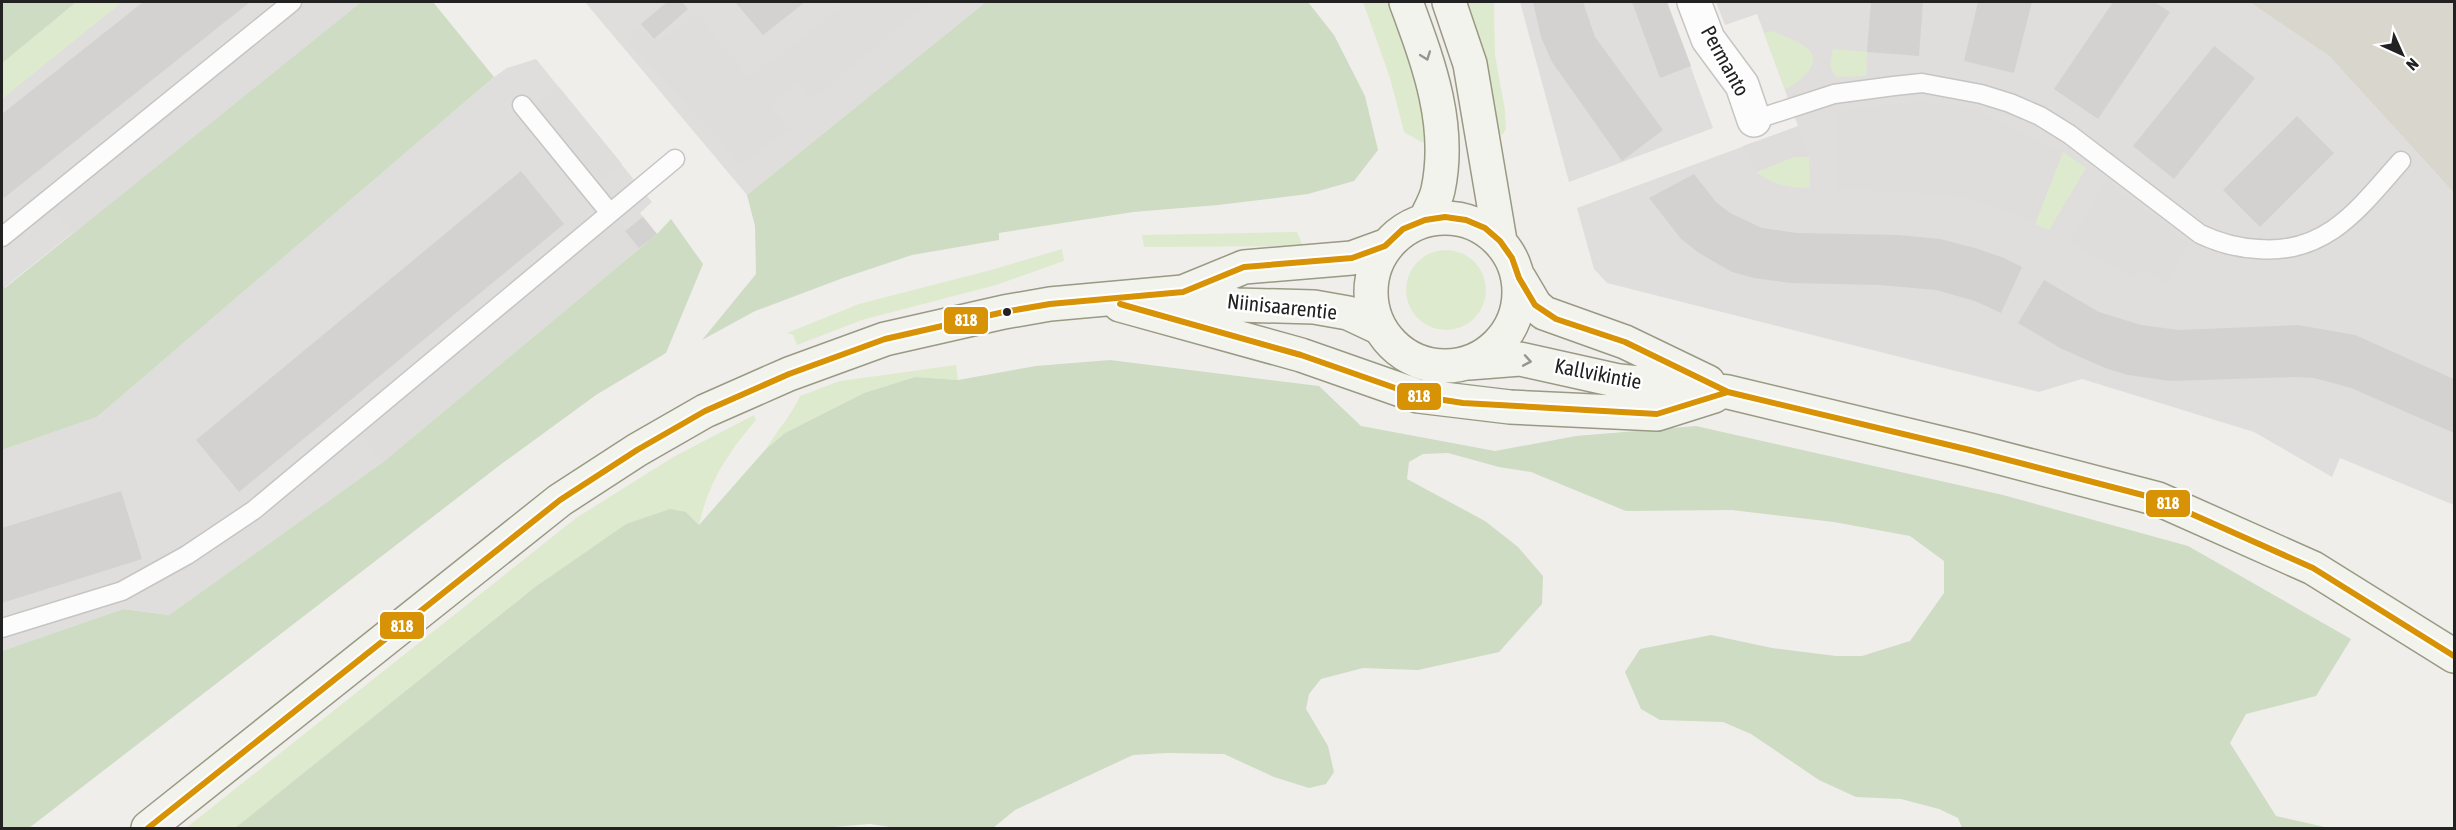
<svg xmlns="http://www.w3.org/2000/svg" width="2456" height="830" viewBox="0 0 2456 830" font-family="'Asap Condensed',sans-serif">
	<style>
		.residential { fill: #dfdedc }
		.construction { fill: #d9d7cd }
		.grass { fill: #deeacd }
		.forest { fill: #cddcc3 }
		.parking { fill: #dedddc }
		.building { fill: #d4d2d0 }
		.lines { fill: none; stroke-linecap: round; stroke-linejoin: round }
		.lane-casing { stroke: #c6c5c3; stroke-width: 21 }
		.street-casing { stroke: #c6c5c3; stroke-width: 36 }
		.secondary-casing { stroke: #999984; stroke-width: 36 }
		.lane { stroke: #fdfcfc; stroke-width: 18 }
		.street { stroke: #fdfcfc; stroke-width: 33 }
		.secondary { stroke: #f3f3ed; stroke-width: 33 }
		.bus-1-casing { stroke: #fff; stroke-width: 10 }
		.bus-1 { stroke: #d79205; stroke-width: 6 }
		.oneway { stroke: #959592 }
		.bus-dot { fill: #222; stroke: #fff; stroke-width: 2 }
		.labels { text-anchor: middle; stroke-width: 5; stroke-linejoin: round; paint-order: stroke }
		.street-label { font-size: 21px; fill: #222; stroke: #fff }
		.line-badge { stroke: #fff; stroke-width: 2 }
		.badge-label { font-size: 16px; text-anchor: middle; font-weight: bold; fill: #fff }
	</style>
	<rect width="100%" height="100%" fill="#f0eeeb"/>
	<path class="residential" d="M 2,2 L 361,2 L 4,288 L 2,285 Z
		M 585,2 L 986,2 L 747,195 Z
		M 1520,2 L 1667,2 L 1713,128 L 1569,182 Z
		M 1716,2 L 2249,2 L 2329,56 L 2454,193 L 2454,505 L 2340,458 L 2332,477 L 2254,432 L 2082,379 L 2039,392 L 1607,283 L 1594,269 L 1577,208 L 1798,126 L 1757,14 L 1725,25 Z
		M 536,59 L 652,202 L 640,213 L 657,234 L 383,462 L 169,615 L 123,609 L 2,651 L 2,450 L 97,417 L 494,77 L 507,68 Z"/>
	<path class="construction" d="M 2249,2 L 2454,2 L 2454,193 L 2329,56 Z"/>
	<path class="grass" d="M 76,2 L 122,2 L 2,99 L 2,63 Z
		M 1363,2 L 1393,2 L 1415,68 L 1428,142 L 1421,142 L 1404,132 L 1390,78 Z
		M 1466,2 L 1494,2 L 1495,55 L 1505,110 L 1506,129 L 1503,134 L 1499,135 L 1490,82 Z
		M 1772,31 C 1782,35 1797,41 1806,47 C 1826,62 1798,84 1785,89 L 1764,33 Z
		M 1833,49 L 1867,52 L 1866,76 L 1836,77 L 1830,66 Z
		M 2063,152 L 2086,168 L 2049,230 L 2035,224 Z
		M 1794,157 L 1809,157 L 1810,188 C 1789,188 1773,185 1756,172 Z
		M 1297,232 L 1303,246 L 1144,247 L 1142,235 Z
		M 1062,249 L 1064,261 L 996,285 L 862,320 L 797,345 L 793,335 L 787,333 L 859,304 L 991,270 Z
		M1406 290a40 40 0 1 1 80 0a40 40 0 1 1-80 0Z
		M 956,365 L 958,380 L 915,377 L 864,393 L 785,433 L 766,449 C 777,430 791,416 800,396 L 840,381 Z
		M 754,415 L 756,420 C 727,454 709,482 699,525 L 686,512 L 626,524 L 535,587 L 235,828 L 186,828 L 576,518 L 675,456 Z"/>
	<path class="forest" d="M 2,2 L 76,2 L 2,63 Z
		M 361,2 L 433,2 L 494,77 L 97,417 L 2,450 L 2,285 L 5,288 Z
		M 986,2 L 1308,2 L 1334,35 L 1365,96 L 1378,150 L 1354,181 L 1308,194 L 1218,205 L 1133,212 L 999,233 L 999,240 L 912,255 L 843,278 L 755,311 L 702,340 L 756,274 L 755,226 L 747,195 Z
		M 671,219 L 703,264 L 666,353 L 596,395 L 500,465 L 29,828 L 2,828 L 2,651 L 123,609 L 169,615 L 383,462 L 657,234 Z
		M 1110,360 L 1319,386 L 1361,426 L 1495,451 L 1576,436 L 1696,426 L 2003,495 L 2188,546 L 2351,639 L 2316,696 L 2246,714 L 2230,743 L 2276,816 L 2329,828 L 1962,828 L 1958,818 L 1939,809 L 1901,799 L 1856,797 L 1819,780 L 1751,734 L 1723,722 L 1660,720 L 1641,709 L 1625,672 L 1640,649 L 1711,635 L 1772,648 L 1836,656 L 1862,656 L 1910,641 L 1944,593 L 1944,561 L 1910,536 L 1834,522 L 1732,510 L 1626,511 L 1531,472 L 1499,467 L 1448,453 L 1423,454 L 1409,462 L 1407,479 L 1485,521 L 1518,547 L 1543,576 L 1542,604 L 1499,652 L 1418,670 L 1363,668 L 1321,679 L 1309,694 L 1306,709 L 1328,746 L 1334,772 L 1326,784 L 1309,788 L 1274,777 L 1224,754 L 1167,753 L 1133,755 L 1015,810 L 993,828 L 897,828 L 870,824 L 822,828 L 235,828 L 535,587 L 626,524 L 670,509 L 686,512 L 699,525 L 766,449 L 785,433 L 864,393 L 915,377 L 958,380 L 1036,366 Z"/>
	<path class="parking" d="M 292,2 L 361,2 L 73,234 L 47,201 Z
		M 846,2 L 930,2 L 812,99 L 797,82 L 771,104 L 789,129 L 740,166 L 724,145 L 628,42 L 637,27 L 655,44 L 697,14 L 748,76 L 780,55 Z
		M 559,87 L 622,164 L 591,189 L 528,111 Z
		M 1919,102 L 1950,104 L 1978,110 L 2063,152 L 2035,224 L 2009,211 L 1966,198 L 1908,192 L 1836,189 L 1837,112 L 1863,107 Z
		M 1799,126 L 1809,157 L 1794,157 L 1756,172 L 1743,146 Z
		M 2106,181 L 2189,244 L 2166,284 L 2141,268 L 2135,278 L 2070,242 Z
		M 610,213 L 639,248 L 383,462 L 354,427 Z"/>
	<path class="building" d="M 143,2 L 250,2 L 4,198 L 2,195 L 2,114 Z
		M 667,2 L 682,2 L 688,9 L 654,39 L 641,24 Z
		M 735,2 L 805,2 L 763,35 Z
		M 1533,2 L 1583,2 L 1595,37 L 1663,130 L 1622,161 L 1552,62 L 1541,37 Z
		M 1632,2 L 1667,2 L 1691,66 L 1660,78 Z
		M 1871,2 L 1923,2 L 1919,56 L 1867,52 Z
		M 1978,2 L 2032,2 L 2014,73 L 1964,61 Z
		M 2113,2 L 2154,2 L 2170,12 L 2098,119 L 2054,89 Z
		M 2214,46 L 2255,78 L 2174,179 L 2133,146 Z
		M 2297,116 L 2334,153 L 2260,227 L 2223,190 Z
		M 521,171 L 564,224 L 239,492 L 196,440 Z
		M 1694,174 L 1716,202 L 1730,213 L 1762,228 L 1797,233 L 1899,235 L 1940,239 L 1975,248 L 2004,258 L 2022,267 L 2001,313 L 1975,301 L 1936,290 L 1879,285 L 1790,283 L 1754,278 L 1732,272 L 1699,253 L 1681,239 L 1649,198 Z
		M 643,217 L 657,234 L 639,248 L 625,231 Z
		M 2044,280 L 2099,312 L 2141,325 L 2179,330 L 2298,325 L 2355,335 L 2454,379 L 2454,433 L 2351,388 L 2314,378 L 2294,377 L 2170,381 L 2128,375 L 2105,368 L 2060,348 L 2018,323 Z
		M 121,491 L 142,559 L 2,603 L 2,528 Z"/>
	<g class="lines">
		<defs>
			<path id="lane" d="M 522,105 L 610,213
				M 1754,120 L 1834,94 L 1894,86 L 1922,83 L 1981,94 L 2010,103 L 2040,116 L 2069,134 L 2200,234 C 2219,243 2237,248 2258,249 C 2327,255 2360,207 2401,161
				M 2,237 L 292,2
				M 2,628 L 122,591 L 187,555 L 254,510 L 675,159"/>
			<path id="street" d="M 1694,2 L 1708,39 L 1742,85 L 1754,120"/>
			<path id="secondary" d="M 1406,2 C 1428,62 1452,124 1438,190 C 1436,200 1430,210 1425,220
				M 1449,2 L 1470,64 L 1500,241
				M1371 292a74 74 0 1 1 148 0a74 74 0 1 1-148 0Z
				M 1519,278 L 1535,305 L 1544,313 L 1625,342 L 1708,382
				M 1183,292 L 1237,305 L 1314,307 L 1348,313 L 1380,328
				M 1120,305 L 1301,355 L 1418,396 L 1510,407 L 1657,414 L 1714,396
				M 1469,363 L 1520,359 L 1619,381 L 1728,392 L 1970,450 L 2158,499 L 2313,568 L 2454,656
				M 148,828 L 560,500 L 637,450 L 705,411 L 789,374 L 885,339 L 1004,312 L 1050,304 L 1183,292 L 1244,267 L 1352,258 L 1385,246"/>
		</defs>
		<use href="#lane" class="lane-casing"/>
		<use href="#street" class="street-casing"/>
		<use href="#secondary" class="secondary-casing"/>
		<use href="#lane" class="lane"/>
		<use href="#street" class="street"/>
		<use href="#secondary" class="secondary"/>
		<defs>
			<path id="bus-1" d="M 1120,304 L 1301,355 L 1418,396 L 1463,403 L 1657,414 L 1728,392
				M 148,828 L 560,500 L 637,450 L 705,411 L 789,374 L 885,339 L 1004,312 L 1050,304 L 1183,292 L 1244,267 L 1352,258 L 1385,246 L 1403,229 L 1425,220 L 1445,217 L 1466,220 L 1485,228 L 1500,241 L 1512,258 L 1519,278 L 1535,305 L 1556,319 L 1625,342 L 1728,392 L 1970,450 L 2158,499 L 2313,568 L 2454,656"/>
		</defs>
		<use href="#bus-1" class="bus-1-casing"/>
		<use href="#bus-1" class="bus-1"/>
	</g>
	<defs><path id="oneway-chevron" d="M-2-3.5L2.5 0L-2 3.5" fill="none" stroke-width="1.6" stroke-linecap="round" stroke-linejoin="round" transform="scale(1.5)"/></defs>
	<g class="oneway">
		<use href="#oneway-chevron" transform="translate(1426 56) rotate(70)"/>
		<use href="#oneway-chevron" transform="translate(1527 361) rotate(10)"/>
	</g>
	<circle class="bus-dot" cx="1007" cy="312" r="5"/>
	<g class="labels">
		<g class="street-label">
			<text transform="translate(1725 61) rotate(61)" y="7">Permanto</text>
			<text transform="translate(1282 307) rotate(6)" y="7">Niinisaarentie</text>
			<text transform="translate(1598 374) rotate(11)" y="7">Kallvikintie</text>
		</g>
	</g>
	<g class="line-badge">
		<rect x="943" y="306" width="46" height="29" rx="6" fill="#d79205"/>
		<rect x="1396" y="382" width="46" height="29" rx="6" fill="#d79205"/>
		<rect x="2145" y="489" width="46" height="29" rx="6" fill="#d79205"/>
		<rect x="379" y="611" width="46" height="29" rx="6" fill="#d79205"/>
	</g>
	<g class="badge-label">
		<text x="966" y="326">818</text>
		<text x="1419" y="402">818</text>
		<text x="2168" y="509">818</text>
		<text x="402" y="632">818</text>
	</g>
	<rect width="2456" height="830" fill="none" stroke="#222222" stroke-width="6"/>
	<g transform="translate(2402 54) rotate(135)" stroke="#ffffff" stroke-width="4.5" paint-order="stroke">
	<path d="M0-4.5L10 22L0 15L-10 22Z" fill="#222222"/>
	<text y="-9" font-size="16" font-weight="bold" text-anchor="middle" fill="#222222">N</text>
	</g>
</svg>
